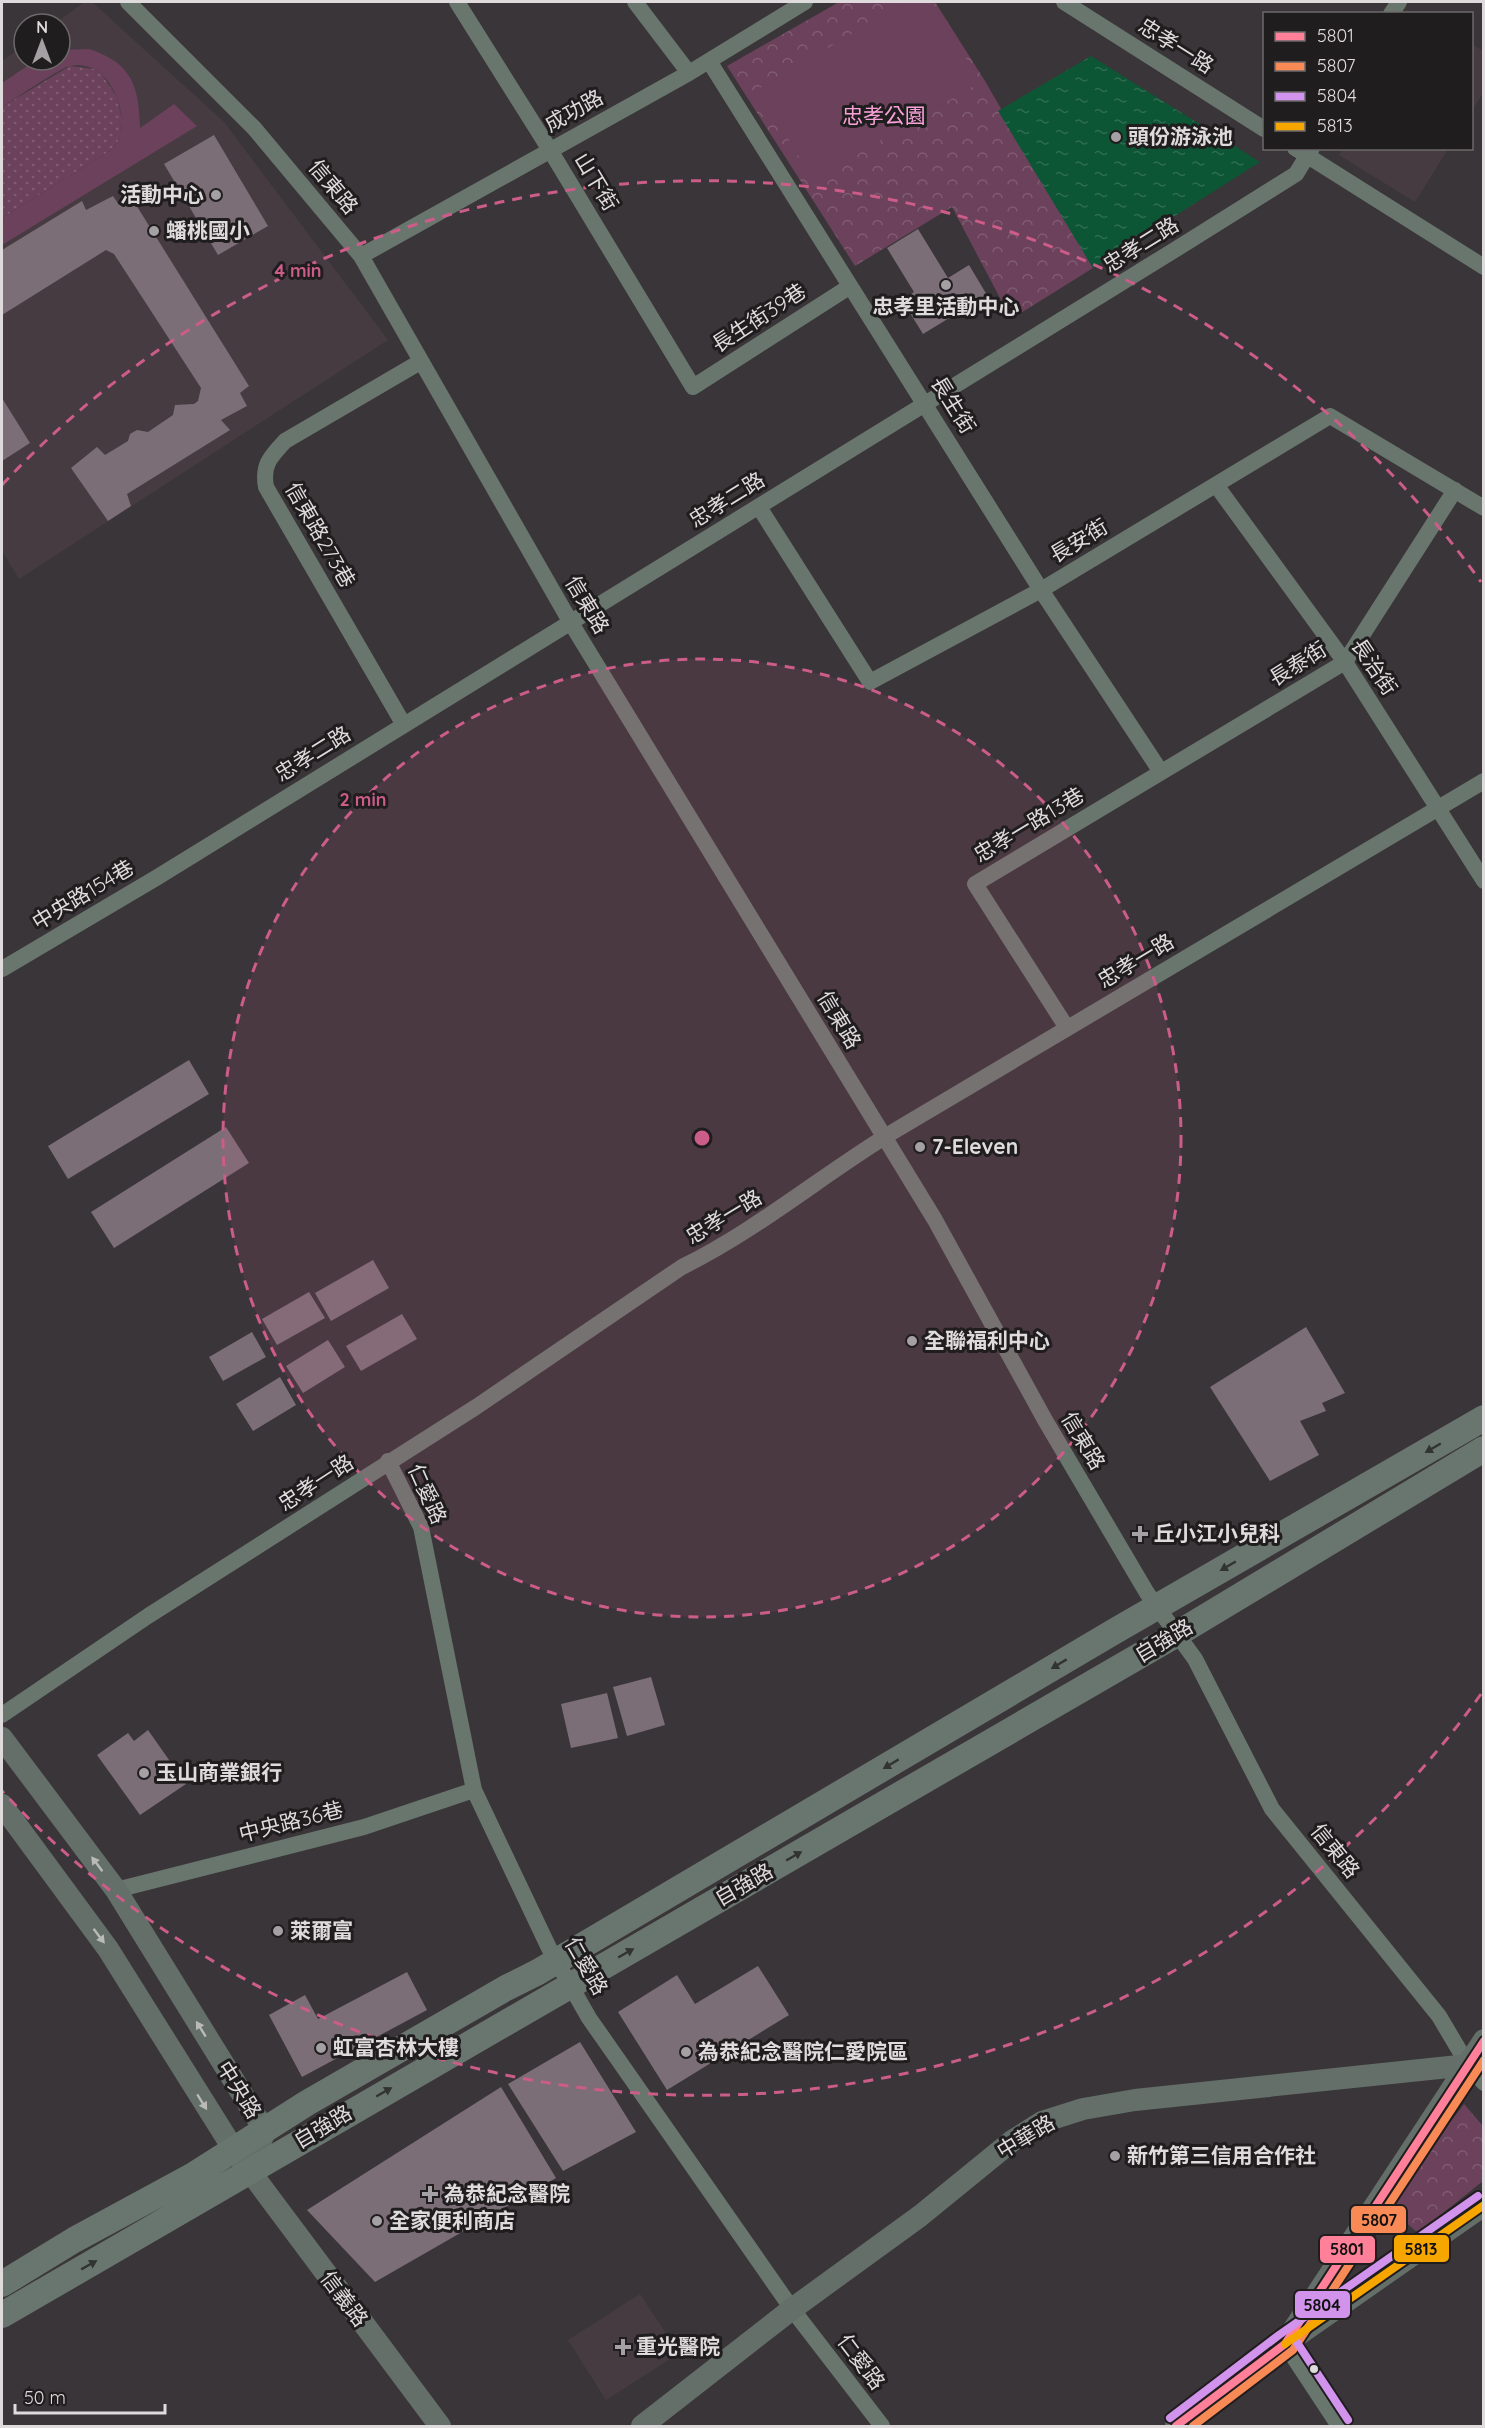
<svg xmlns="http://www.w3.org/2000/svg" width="1485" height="2428" viewBox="0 0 1485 2428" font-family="Quicksand,'Noto Sans TC',sans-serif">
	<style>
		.built { fill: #473b42 }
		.grass { fill: url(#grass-dots) }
		.park { fill: url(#park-crowns) }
		.garden { fill: #6b415b }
		.water { fill: url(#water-ripples) }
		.building { fill: #7c6e76 }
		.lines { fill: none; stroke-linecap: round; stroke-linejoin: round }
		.street { stroke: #69766e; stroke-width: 16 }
		.secondary { stroke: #636f68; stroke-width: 22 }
		.primary { stroke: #69766f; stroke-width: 26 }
		.bus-1-casing { stroke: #201d1f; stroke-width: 12 }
		.bus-2-casing { stroke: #201d1f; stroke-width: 12 }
		.bus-3-casing { stroke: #201d1f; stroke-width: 12 }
		.bus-4-casing { stroke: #201d1f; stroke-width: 12 }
		.bus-1 { stroke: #ff8098; stroke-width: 8 }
		.bus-2 { stroke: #f98a56; stroke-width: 8 }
		.bus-3 { stroke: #d193ec; stroke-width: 8 }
		.bus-4 { stroke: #f7a600; stroke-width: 8 }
		.oneway { fill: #323333 }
		.oneway2 { fill: #babab9 }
		.ring { fill: none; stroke: #cc5c88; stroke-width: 3; stroke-dasharray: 10 8 }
		.poi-dot { fill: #a5a0a3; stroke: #201d1f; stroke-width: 2 }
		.bus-dot { fill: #dfdadc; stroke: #201d1f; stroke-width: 2 }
		.labels { text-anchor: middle; stroke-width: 6; stroke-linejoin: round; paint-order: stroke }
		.street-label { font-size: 21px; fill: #dfdadc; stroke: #201d1f }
		.park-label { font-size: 21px; fill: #f9a2d9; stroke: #201d1f }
		.poi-label { font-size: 21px; font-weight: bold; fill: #dfdadc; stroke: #201d1f; text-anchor: start }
		.centre { fill: #cc5c88; stroke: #201d1f; stroke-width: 3 }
		.ring-label { font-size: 18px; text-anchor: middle; font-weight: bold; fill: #cc5c88; stroke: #201d1f; stroke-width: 6; stroke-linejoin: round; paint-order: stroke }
		.line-badge { stroke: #201d1f; stroke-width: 2 }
		.pale-badge-label { font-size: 16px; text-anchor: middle; font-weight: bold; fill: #111 }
	</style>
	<defs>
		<pattern id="grass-dots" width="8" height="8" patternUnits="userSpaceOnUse" patternTransform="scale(1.5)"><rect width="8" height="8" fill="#6b415b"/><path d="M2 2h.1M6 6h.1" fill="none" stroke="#805c72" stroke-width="1.8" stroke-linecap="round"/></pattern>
		<pattern id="park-crowns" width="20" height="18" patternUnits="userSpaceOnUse" patternTransform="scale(1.5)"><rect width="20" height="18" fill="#6b415b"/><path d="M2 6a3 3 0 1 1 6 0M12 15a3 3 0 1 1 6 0" fill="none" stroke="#805c72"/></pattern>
		<pattern id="water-ripples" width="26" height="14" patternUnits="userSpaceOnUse" patternTransform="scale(1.5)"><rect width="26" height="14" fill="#0c5535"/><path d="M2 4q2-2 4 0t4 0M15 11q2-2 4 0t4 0" fill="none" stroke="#2f6d52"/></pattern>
	</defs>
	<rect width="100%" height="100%" fill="#3a3538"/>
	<path class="built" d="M 85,2 L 92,2 L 224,122 L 388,340 L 19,579 L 2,551 L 2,61 L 24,45 L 24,60 L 60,60 L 60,24 L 54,24 Z
		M 1472,44 L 1483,51 L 1484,91 L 1472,111 Z
		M 1343,148 L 1448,148 L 1448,149 L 1415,202 L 1339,155 Z
		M 640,2294 L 679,2353 L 606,2400 L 568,2340 Z"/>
	<path class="grass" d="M 70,66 L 94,69 L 102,75 L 117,97 L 122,120 L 121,137 L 111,150 L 2,218 L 2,107 Z"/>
	<path class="park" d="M 839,2 L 935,2 L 985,81 L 1093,268 L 1011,319 L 952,207 L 855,266 L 727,66 Z
		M 1464,2104 L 1483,2126 L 1483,2181 L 1418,2233 L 1387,2206 Z"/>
	<path class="garden" d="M 906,2 L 932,2 L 980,82 L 813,180 L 758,89 Z
		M 89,49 C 132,63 139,86 140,128 L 174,104 L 197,126 L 2,245 L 2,218 L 111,150 C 115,145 120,140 121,134 C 127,106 106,58 70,66 C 58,69 15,99 2,107 L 2,83 L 36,60 L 60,60 L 60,50 Z"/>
	<path class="water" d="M 1091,56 L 1260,162 L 1093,268 L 998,111 Z"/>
	<path class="building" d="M 214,135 L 268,226 L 218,255 L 164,164 Z
		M 113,196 L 119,205 L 133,200 L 249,386 L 240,393 L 247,406 L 221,420 L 230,430 L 127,494 L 131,506 L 108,521 L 71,468 L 97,447 L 105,455 L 128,441 L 130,434 L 137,430 L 148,432 L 173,415 L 175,405 L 194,404 L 198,401 L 201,388 L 114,254 L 106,250 L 2,315 L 2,250 L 82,201 L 86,210 Z
		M 918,229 L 948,278 L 969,265 L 987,295 L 923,334 L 902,300 L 914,292 L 887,248 Z
		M 2,398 L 30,443 L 2,461 Z
		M 189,1060 L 209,1094 L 68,1179 L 48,1146 Z
		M 226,1127 L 249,1163 L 114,1248 L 91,1212 Z
		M 373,1260 L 389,1288 L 331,1321 L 315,1293 Z
		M 309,1292 L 325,1318 L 277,1345 L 262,1319 Z
		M 402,1314 L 417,1339 L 361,1371 L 346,1346 Z
		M 1306,1327 L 1345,1393 L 1322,1403 L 1326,1411 L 1300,1421 L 1319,1455 L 1270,1481 L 1210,1387 Z
		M 252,1332 L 266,1357 L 223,1381 L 209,1357 Z
		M 328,1340 L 345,1367 L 303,1393 L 286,1366 Z
		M 280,1377 L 296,1405 L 253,1431 L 236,1404 Z
		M 651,1677 L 665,1725 L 627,1736 L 613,1687 Z
		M 607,1693 L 618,1738 L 571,1748 L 561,1704 Z
		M 148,1730 L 186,1784 L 140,1815 L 97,1755 L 128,1733 L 134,1741 Z
		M 758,1966 L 789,2015 L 667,2090 L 618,2012 L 677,1975 L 695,2004 Z
		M 407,1972 L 427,2010 L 302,2077 L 269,2015 L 305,1995 L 318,2019 Z
		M 580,2042 L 636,2132 L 563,2171 L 508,2084 Z
		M 501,2087 L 556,2178 L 375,2282 L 307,2210 Z"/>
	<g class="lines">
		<path class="street" d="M 128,2 L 254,128 L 361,256 L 571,623 L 935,1220 L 1045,1420 L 1147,1593 L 1195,1659 L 1272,1809 L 1439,2016 L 1468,2065 L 1484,2083
			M 457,2 L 550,150 L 693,387 L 849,287
			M 635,2 L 689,73
			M 1064,2 L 1264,129
			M 1391,14 L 1399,2
			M 709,61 L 1041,590 L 1161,772
			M 1295,148 L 1484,267
			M 361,256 L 689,73 L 805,2
			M 1216,485 L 1345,662 L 1484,881
			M 759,507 L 870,682 L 1041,590 L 1330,416 L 1484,508
			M 404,725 L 266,487 C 262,465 270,457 285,441 L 420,362
			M 2,969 L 156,878 L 1173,251 L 1296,174 L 1312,148
			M 1067,1028 L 975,884 L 1345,662 L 1455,490
			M 388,1461 L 421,1527 L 474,1790 L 549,1948 L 589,2018 L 617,2058 L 792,2309 L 882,2426
			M 2,1715 L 148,1616 L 476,1407 L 682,1267 C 759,1229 823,1174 896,1130 C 1091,1013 1287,897 1484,781
			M 116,1890 L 364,1827 L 474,1790
			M 1285,2344 L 1339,2426"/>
		<path class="secondary" d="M 2,1738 L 116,1890 L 265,2131 L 249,2171
			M 2,1805 L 108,1949 L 234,2150 L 440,2426
			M 1290,2335 L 1484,2040
			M 642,2426 L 792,2309 L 920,2216 L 1012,2141 L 1042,2122 L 1083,2109 L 1135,2100 L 1468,2065
			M 1176,2426 L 1285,2344 L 1484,2205"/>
		<path class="primary" d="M 2,2284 L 74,2240 L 192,2176 L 307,2103 L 506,1988 L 538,1972 L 1115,1631 L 1484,1418
			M 2,2315 L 1177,1634 L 1484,1449"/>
		<defs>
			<path id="bus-1" d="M 1176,2426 L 1285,2344 L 1484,2041"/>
			<path id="bus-2" d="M 1193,2426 L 1293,2350 L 1484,2060"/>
			<path id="bus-3" d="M 1294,2338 L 1348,2420
				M 1170,2418 L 1279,2335 L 1478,2196"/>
			<path id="bus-4" d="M 1285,2344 L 1484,2205"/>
		</defs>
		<use href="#bus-1" class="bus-1-casing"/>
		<use href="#bus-2" class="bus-2-casing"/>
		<use href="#bus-3" class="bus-3-casing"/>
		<use href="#bus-4" class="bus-4-casing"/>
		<use href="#bus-1" class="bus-1"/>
		<use href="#bus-2" class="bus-2"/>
		<use href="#bus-3" class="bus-3"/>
		<use href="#bus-4" class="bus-4"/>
	</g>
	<defs><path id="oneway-solid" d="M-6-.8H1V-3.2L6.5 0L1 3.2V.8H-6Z" transform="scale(1.5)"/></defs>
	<g class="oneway">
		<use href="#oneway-solid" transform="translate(1433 1448) rotate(150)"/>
		<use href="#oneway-solid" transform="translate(1228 1566) rotate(150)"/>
		<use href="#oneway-solid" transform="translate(1059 1664) rotate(149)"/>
		<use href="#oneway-solid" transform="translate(891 1764) rotate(149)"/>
		<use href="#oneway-solid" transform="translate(794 1856) rotate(-30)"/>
		<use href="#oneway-solid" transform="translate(626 1953) rotate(-30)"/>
		<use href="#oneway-solid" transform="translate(384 2092) rotate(-30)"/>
		<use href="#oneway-solid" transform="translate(89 2265) rotate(-29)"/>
	</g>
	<g class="oneway2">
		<use href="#oneway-solid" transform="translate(97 1864) rotate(-127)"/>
		<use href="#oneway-solid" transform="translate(99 1936) rotate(53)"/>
		<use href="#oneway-solid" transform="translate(201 2029) rotate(-122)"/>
		<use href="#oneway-solid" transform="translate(202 2102) rotate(58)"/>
	</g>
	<circle cx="702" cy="1138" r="479" fill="#cc5c88" fill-opacity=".12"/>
	<g class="ring">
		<circle cx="702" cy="1138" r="479"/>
		<path d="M1481 1694A957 957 0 0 1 2 1791M2 485A957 957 0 0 1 1481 582"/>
	</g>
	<g class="poi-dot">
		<circle cx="1116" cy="137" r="6"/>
		<circle cx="216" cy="195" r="6"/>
		<circle cx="154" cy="231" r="6"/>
		<circle cx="946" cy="285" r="6"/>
		<circle cx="920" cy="1147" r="6"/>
		<circle cx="912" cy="1341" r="6"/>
		<path d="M1137 1525h6v6h6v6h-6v6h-6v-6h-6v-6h6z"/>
		<circle cx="144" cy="1773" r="6"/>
		<circle cx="278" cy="1931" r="6"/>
		<circle cx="321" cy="2048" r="6"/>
		<circle cx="686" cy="2052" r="6"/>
		<circle cx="1115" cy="2156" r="6"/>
		<path d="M427 2185h6v6h6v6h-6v6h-6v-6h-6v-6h6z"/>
		<circle cx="377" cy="2221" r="6"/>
		<path d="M620 2338h6v6h6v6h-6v6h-6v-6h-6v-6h6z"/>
	</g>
	<circle class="bus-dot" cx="1314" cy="2369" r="5"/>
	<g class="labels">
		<g class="street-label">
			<text transform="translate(1176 46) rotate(32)" y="7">忠孝一路</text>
			<text transform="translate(574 111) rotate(-29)" y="7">成功路</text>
			<text transform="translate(596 182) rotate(59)" y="7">山下街</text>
			<text transform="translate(333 187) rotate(50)" y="7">信東路</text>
			<text transform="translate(1141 245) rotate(-32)" y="7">忠孝二路</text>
			<text transform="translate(759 318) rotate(-33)" y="7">長生街39巷</text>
			<text transform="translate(953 405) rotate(58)" y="7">長生街</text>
			<text transform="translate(727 500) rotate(-32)" y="7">忠孝二路</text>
			<text transform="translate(320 535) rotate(60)" y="7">信東路273巷</text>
			<text transform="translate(1079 541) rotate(-31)" y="7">長安街</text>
			<text transform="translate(587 605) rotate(59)" y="7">信東路</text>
			<text transform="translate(1298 664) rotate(-32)" y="7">長泰街</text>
			<text transform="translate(1374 667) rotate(56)" y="7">長治街</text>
			<text transform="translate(313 754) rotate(-32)" y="7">忠孝二路</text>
			<text transform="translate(1029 825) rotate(-31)" y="7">忠孝一路13巷</text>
			<text transform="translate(83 895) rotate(-31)" y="7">中央路154巷</text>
			<text transform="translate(1136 961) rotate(-31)" y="7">忠孝一路</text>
			<text transform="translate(839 1020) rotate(59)" y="7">信東路</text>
			<text transform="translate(724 1217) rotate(-31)" y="7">忠孝一路</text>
			<text transform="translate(1083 1441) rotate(59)" y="7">信東路</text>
			<text transform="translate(316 1483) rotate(-33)" y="7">忠孝一路</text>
			<text transform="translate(427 1494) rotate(66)" y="7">仁愛路</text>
			<text transform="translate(1164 1641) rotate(-31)" y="7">自強路</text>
			<text transform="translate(291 1822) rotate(-14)" y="7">中央路36巷</text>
			<text transform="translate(1335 1851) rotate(51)" y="7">信東路</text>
			<text transform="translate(744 1885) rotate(-30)" y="7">自強路</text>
			<text transform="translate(586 1966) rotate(60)" y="7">仁愛路</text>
			<text transform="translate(239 2090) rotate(58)" y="7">中央路</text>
			<text transform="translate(323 2127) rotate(-31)" y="7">自強路</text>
			<text transform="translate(1026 2137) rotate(-31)" y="7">中華路</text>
			<text transform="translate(344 2299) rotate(53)" y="7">信義路</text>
			<text transform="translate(861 2362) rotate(53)" y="7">仁愛路</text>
		</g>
		<g class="park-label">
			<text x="884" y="123">忠孝公園</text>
		</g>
		<g class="poi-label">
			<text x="1128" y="144">頭份游泳池</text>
			<text x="204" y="202" text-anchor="end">活動中心</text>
			<text x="166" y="238">蟠桃國小</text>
			<text x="946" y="314" text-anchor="middle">忠孝里活動中心</text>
			<text x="932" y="1154">7-Eleven</text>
			<text x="924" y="1348">全聯福利中心</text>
			<text x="1154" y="1541">丘小江小兒科</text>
			<text x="156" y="1780">玉山商業銀行</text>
			<text x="290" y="1938">萊爾富</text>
			<text x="333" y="2055">虹富杏林大樓</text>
			<text x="698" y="2059">為恭紀念醫院仁愛院區</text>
			<text x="1127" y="2163">新竹第三信用合作社</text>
			<text x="444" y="2201">為恭紀念醫院</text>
			<text x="389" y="2228">全家便利商店</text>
			<text x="636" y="2354">重光醫院</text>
		</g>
	</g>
	<circle cx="702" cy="1138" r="9" class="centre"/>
	<g class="ring-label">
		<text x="298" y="277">4 min</text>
		<text x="363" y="806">2 min</text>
	</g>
	<g class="line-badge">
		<rect x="1350" y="2205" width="57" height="29" rx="6" fill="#f98a56"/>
		<rect x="1393" y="2234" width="57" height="29" rx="6" fill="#f7a600"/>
		<rect x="1319" y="2235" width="57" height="29" rx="6" fill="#ff8098"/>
		<rect x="1294" y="2290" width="57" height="29" rx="6" fill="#d193ec"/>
	</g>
	<g class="pale-badge-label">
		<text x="1379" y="2226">5807</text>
		<text x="1421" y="2255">5813</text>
		<text x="1347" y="2255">5801</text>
		<text x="1322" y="2311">5804</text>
	</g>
	<rect width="1485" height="2428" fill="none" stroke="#dfdadc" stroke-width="6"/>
	<rect x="1263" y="12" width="210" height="138" fill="#201d1f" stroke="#6c696b" stroke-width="1.5"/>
	<rect x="1275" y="32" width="30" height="9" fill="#ff8098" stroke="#6c696b" stroke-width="1.5"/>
	<text x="1317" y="42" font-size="18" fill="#dfdadc">5801</text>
	<rect x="1275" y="62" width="30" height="9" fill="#f98a56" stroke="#6c696b" stroke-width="1.5"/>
	<text x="1317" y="72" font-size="18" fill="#dfdadc">5807</text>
	<rect x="1275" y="92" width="30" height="9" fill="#d193ec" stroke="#6c696b" stroke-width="1.5"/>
	<text x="1317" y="102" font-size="18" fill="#dfdadc">5804</text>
	<rect x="1275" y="122" width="30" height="9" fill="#f7a600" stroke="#6c696b" stroke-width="1.5"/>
	<text x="1317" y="132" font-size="18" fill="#dfdadc">5813</text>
	<g transform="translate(42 42)"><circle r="28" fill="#201d1f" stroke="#6c696b" stroke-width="1.5"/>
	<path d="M0-4.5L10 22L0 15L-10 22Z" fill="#a5a0a3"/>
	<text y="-9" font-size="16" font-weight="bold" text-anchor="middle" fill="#dfdadc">N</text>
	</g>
	<path d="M15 2404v9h150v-9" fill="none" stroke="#dfdadc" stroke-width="3"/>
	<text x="24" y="2404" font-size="18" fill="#dfdadc" stroke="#201d1f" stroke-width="4.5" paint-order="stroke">50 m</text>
</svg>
